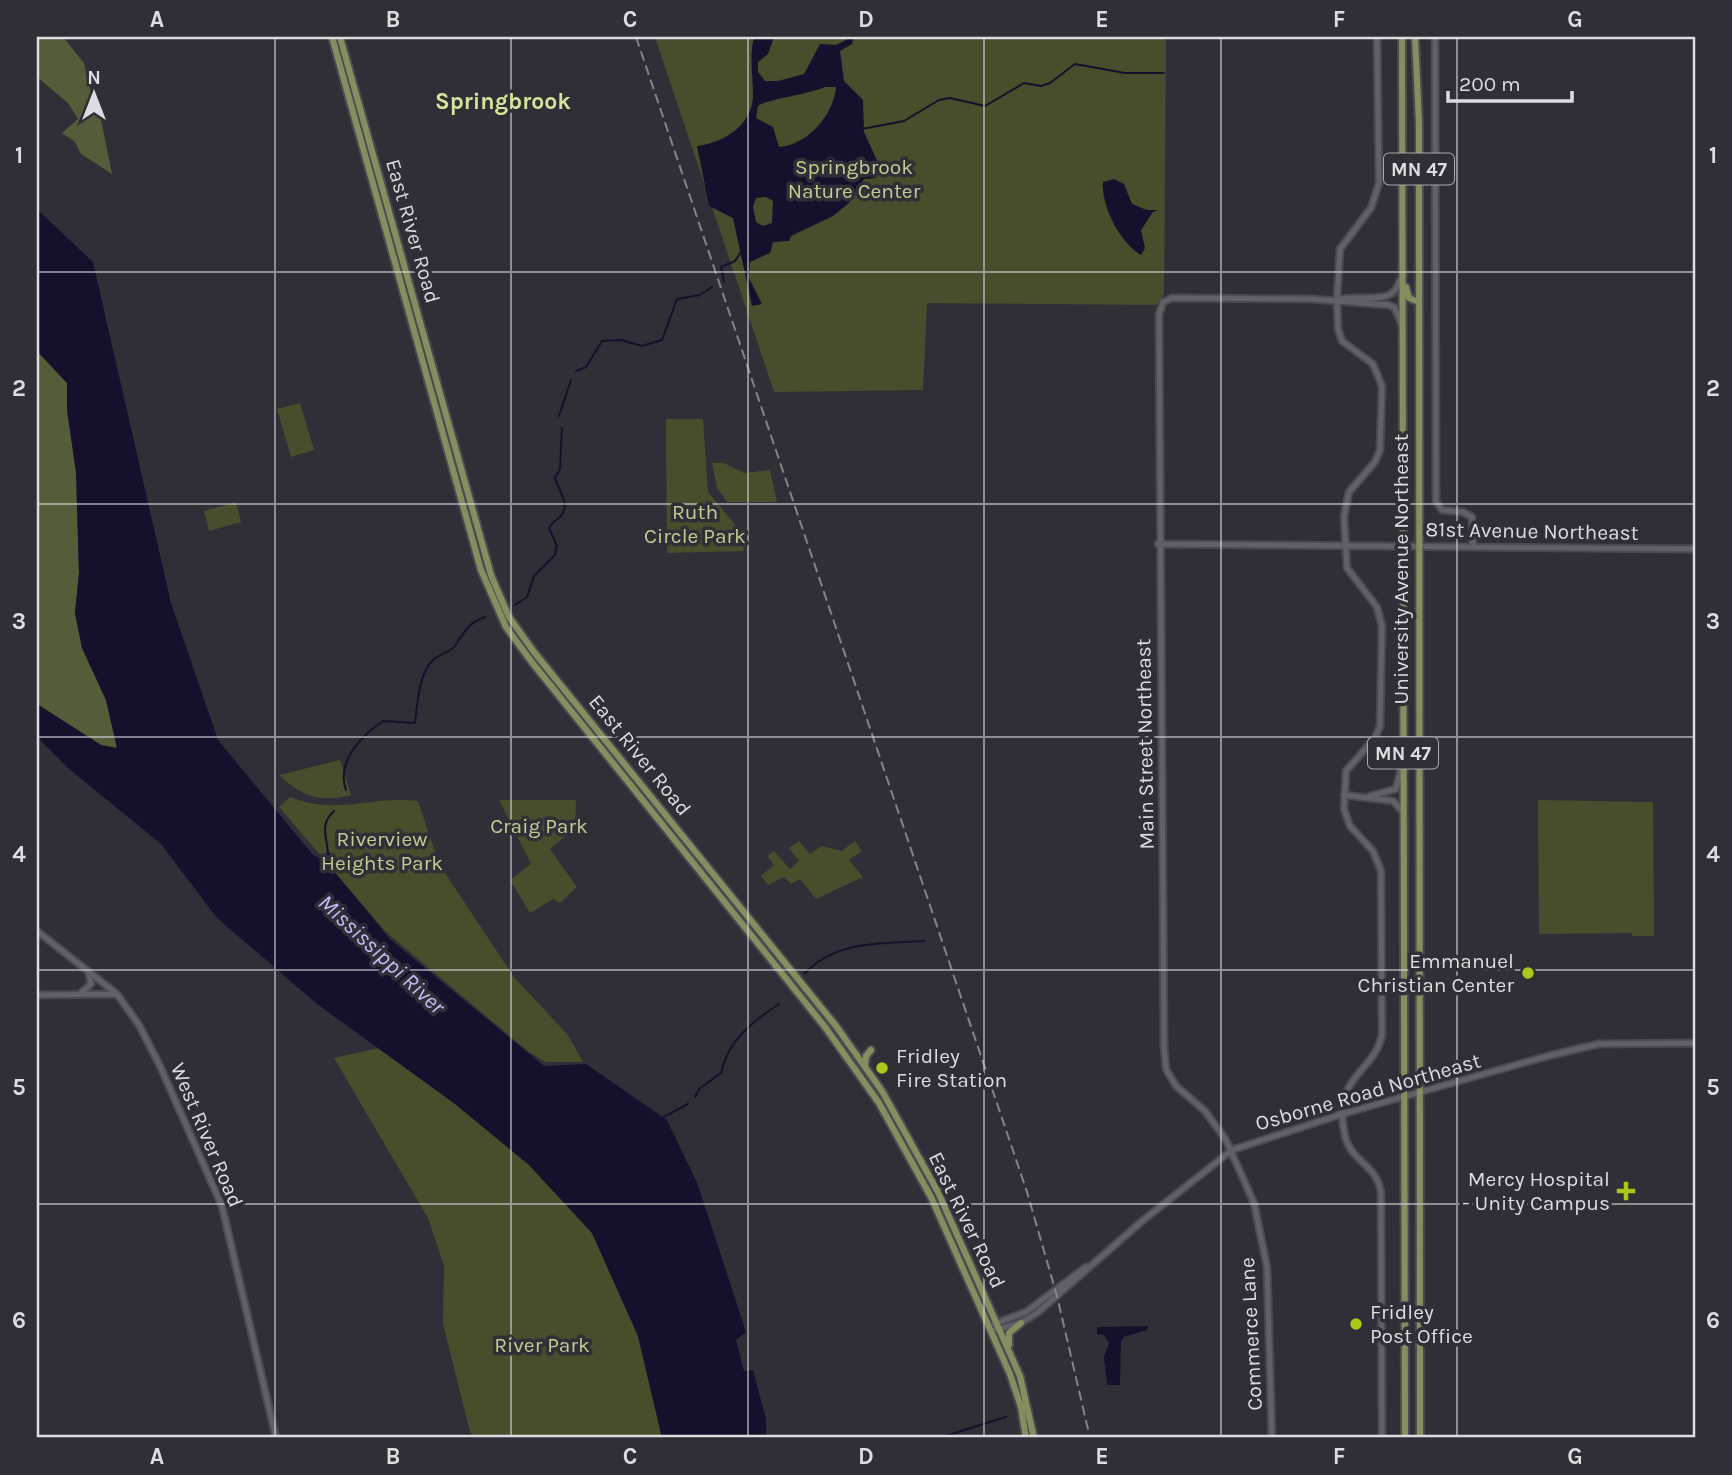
<svg xmlns="http://www.w3.org/2000/svg" width="1732" height="1475" viewBox="0 0 1732 1475" font-family="Karla,sans-serif">
	<style>
		.green { fill: #464e2c }
		.forest { fill: #545d39 }
		.water { fill: #17102d; fill-rule: evenodd }
		.lines { fill: none; stroke-linecap: round; stroke-linejoin: round }
		.stream { stroke: #17102d; stroke-width: 2 }
		.minor-casing { stroke: #4b4a51; stroke-width: 9 }
		.major-casing { stroke: #4b4a51; stroke-width: 10 }
		.minor { stroke: #616069; stroke-width: 5 }
		.major { stroke: #838f5e; stroke-width: 6 }
		.rail { stroke: #84838a; stroke-width: 2; stroke-dasharray: 10 5; stroke-linecap: butt }
		.grid { fill: none; stroke: #dddce1; stroke-width: 2; stroke-opacity: 0.55 }
		.poi-dot { fill: #aac719; stroke: #302f37; stroke-width: 2.5 }
		.labels { text-anchor: middle; stroke-width: 7; stroke-linejoin: round; paint-order: stroke }
		.shield { fill: #302f37; stroke: #a9a8ae; stroke-width: 2 }
		.shield-label { font-size: 19px; font-weight: bold; fill: #dddce1 }
		.park-label { font-size: 21px; fill: #bece8f; stroke: #302f37 }
		.street-label { font-size: 21px; fill: #dddce1; stroke: #302f37 }
		.poi-label { font-size: 21px; fill: #dddce1; stroke: #302f37; text-anchor: end }
		.neighbourhood-label { font-size: 23px; font-weight: bold; fill: #d2e59a; stroke: #302f37 }
		.water-label { font-size: 23px; font-style: italic; fill: #c4bbf8; stroke: #302f37 }
		.neatline { fill: none; stroke: #dddce1; stroke-width: 2.5 }
		.grid-label { font-size: 23px; text-anchor: middle; font-weight: bold; fill: #dddce1 }
	</style>
	<rect width="100%" height="100%" fill="#302f37"/>
	<path class="green" d="M 655,37 L 1166,37 L 1164,295 L 1156,305 L 927,303 L 923,390 L 774,392 Z
		M 300,403 L 314,450 L 291,457 L 277,409 Z
		M 666,419 L 703,419 L 708,492 L 741,532 L 744,551 L 667,553 Z
		M 712,463 L 724,463 L 744,473 L 770,470 L 777,502 L 727,502 L 717,488 Z
		M 236,502 L 241,522 L 209,531 L 204,511 Z
		M 340,760 L 351,795 L 347,796 C 319,803 300,795 279,775 Z
		M 290,797 C 338,816 369,795 418,801 L 439,864 L 514,977 L 568,1035 L 583,1062 L 545,1062 L 529,1052 L 386,932 L 279,807 Z
		M 499,800 L 576,800 L 575,828 L 550,849 L 577,887 L 560,903 L 553,899 L 530,913 L 510,880 L 531,864 Z
		M 1538,800 L 1653,802 L 1654,936 L 1633,936 L 1631,933 L 1539,934 Z
		M 799,841 L 810,854 L 821,846 L 842,851 L 855,841 L 862,851 L 849,860 L 863,877 L 816,899 L 800,879 L 791,884 L 784,877 L 768,885 L 761,876 L 774,865 L 767,856 L 774,851 L 790,869 L 799,861 L 789,848 Z
		M 379,1048 L 455,1104 L 529,1165 L 592,1233 L 638,1336 L 662,1438 L 475,1438 L 470,1432 L 443,1324 L 444,1266 L 428,1218 L 334,1058 Z"/>
	<path class="forest" d="M 37,37 L 63,37 L 84,63 L 88,84 L 99,110 L 112,174 L 81,154 L 75,142 L 62,133 L 78,119 L 68,103 L 37,77 Z
		M 37,351 L 67,383 L 67,410 L 76,472 L 79,573 L 75,613 L 82,648 L 106,700 L 117,748 L 101,745 L 37,704 Z"/>
	<path class="water" d="M 754,37 L 774,37 L 768,54 L 758,62 L 758,72 L 765,81 L 778,81 L 804,74 L 820,44 L 836,45 L 850,38 L 853,39 L 852,44 L 840,51 L 844,81 L 863,100 L 864,132 L 879,165 L 876,178 L 864,179 L 849,203 L 833,216 L 791,236 L 789,241 L 773,242 L 770,253 L 750,262 L 749,278 L 762,304 L 752,306 L 733,218 L 709,206 L 697,146 C 723,143 752,126 753,96 C 753,76 749,57 754,37 ZM 825,87 L 836,87 C 834,114 808,145 779,147 L 773,127 L 756,118 L 758,106 C 765,100 809,94 825,87 ZM 766,197 L 773,201 L 772,223 L 763,226 L 756,222 L 753,207 L 756,198 Z
		M 1114,179 L 1124,184 L 1132,204 L 1147,210 L 1158,210 L 1153,212 L 1141,230 L 1145,248 L 1141,255 C 1120,243 1101,206 1103,182 Z
		M 37,209 L 93,262 L 171,603 L 218,740 L 313,855 L 322,859 L 327,852 L 331,853 L 328,864 L 390,939 L 544,1066 L 586,1064 L 667,1120 L 698,1185 L 746,1332 L 736,1340 L 744,1371 L 753,1370 L 766,1419 L 766,1438 L 662,1438 L 638,1336 L 592,1233 L 529,1165 L 455,1104 L 317,1004 L 217,918 L 161,844 L 68,768 L 37,737 L 37,704 L 101,745 L 117,748 L 106,700 L 82,648 L 75,613 L 79,573 L 76,472 L 67,410 L 67,383 L 37,351 Z
		M 1148,1326 L 1147,1330 L 1124,1337 L 1121,1341 L 1120,1385 L 1107,1385 L 1104,1357 L 1109,1343 L 1104,1335 L 1097,1334 L 1097,1327 Z"/>
	<g class="lines">
		<path class="stream" d="M 862,129 L 904,121 L 939,100 L 950,98 L 985,106 L 1024,83 L 1041,86 L 1050,83 L 1075,64 L 1125,73 L 1164,73
			M 724,282 L 721,267 L 735,261 L 741,252
			M 576,371 L 586,367 L 602,341 L 621,340 L 642,346 L 662,340 L 677,299 L 700,295 L 712,287
			M 559,416 L 571,380
			M 515,605 L 527,597 L 534,576 L 555,555 L 557,546 L 549,528 C 553,521 556,521 561,516 C 571,505 558,490 555,478 L 560,469 L 562,428
			M 346,790 C 336,762 360,737 383,721 L 415,723 C 417,705 419,673 433,660 C 439,654 451,652 455,646 C 465,631 468,623 485,617
			M 328,854 C 327,836 319,825 334,811
			M 805,973 C 837,940 880,944 924,941
			M 695,1097 L 699,1089 L 721,1073 C 728,1040 752,1022 779,1004
			M 662,1118 L 688,1104
			M 939,1438 L 1006,1417"/>
		<defs>
			<path id="minor" d="M 1377,37 L 1379,183 L 1371,208 L 1340,249 L 1337,300 L 1338,329 L 1342,341 L 1373,364 L 1382,386 L 1380,450 L 1375,462 L 1349,492 L 1344,516 L 1347,568 L 1377,607 L 1382,626 L 1380,726 L 1375,738 L 1346,771 L 1344,809 L 1350,826 L 1373,851 L 1381,871 L 1382,1034 C 1375,1074 1331,1074 1345,1136 C 1351,1162 1377,1164 1381,1193 L 1382,1438
				M 1435,37 L 1436,501 L 1442,510 L 1463,512 L 1472,517 L 1473,546
				M 1337,300 C 1358,293 1394,308 1400,280
				M 1158,544 L 1695,549
				M 1344,795 L 1393,801 L 1403,812
				M 1370,796 L 1396,789 L 1401,769
				M 37,931 L 117,994 L 139,1025 L 160,1066 L 222,1206 L 276,1438
				M 81,993 L 91,984 L 89,973
				M 37,995 L 117,994
				M 994,1324 L 1026,1312 L 1086,1267
				M 992,1331 L 1021,1323 L 1037,1313 L 1141,1222 L 1232,1150 L 1342,1114 L 1548,1056 L 1598,1044 L 1695,1043
				M 1272,1438 L 1267,1267 L 1254,1203 L 1226,1140 L 1205,1111 L 1176,1086 L 1166,1069 L 1164,1047 L 1159,314 L 1163,302 L 1172,298 L 1311,299 L 1389,305 L 1395,308 L 1401,323"/>
			<path id="major" d="M 332,37 L 481,570 L 506,627 L 531,661 L 825,1027 L 879,1103 L 931,1197 L 1010,1374 L 1021,1407 L 1026,1438
				M 340,37 L 491,575 L 509,617 L 534,652 L 836,1026 L 882,1091 L 938,1192 L 1020,1376 L 1034,1438
				M 1402,37 L 1405,1438
				M 1415,37 L 1419,124 L 1420,1438
				M 1406,287 L 1409,298 L 1419,302
				M 865,1066 L 866,1056 L 871,1050
				M 1009,1345 L 1009,1333 L 1021,1323"/>
		</defs>
		<use href="#minor" class="minor-casing"/>
		<use href="#major" class="major-casing"/>
		<use href="#minor" class="minor"/>
		<use href="#major" class="major"/>
		<path class="rail" d="M 636,37 L 1027,1192 L 1057,1296 L 1090,1438"/>
	</g>
	<path class="grid" d="M 275,37 L 275,1438M 511,37 L 511,1438M 748,37 L 748,1438M 984,37 L 984,1438M 1221,37 L 1221,1438M 1457,37 L 1457,1438M 37,272 L 1695,272M 37,504 L 1695,504M 37,737 L 1695,737M 37,970 L 1695,970M 37,1204 L 1695,1204"/>
	<g class="poi-dot">
		<circle cx="1528" cy="973" r="7"/>
		<circle cx="882" cy="1068" r="7"/>
		<path d="M1622.5 1180.5h7v7h7v7h-7v7h-7v-7h-7v-7h7z"/>
		<circle cx="1356" cy="1324" r="7"/>
	</g>
	<g class="labels">
		<g class="shield">
			<rect x="1384" y="153.5" width="70" height="31" rx="5"/>
			<rect x="1368" y="737.5" width="70" height="31" rx="5"/>
		</g>
		<g class="shield-label">
			<text x="1419" y="176">MN 47</text>
			<text x="1403" y="760">MN 47</text>
		</g>
		<g class="park-label">
			<text x="854" y="174">Springbrook<tspan x="854" dy="24">Nature Center</tspan></text>
			<text x="695" y="519">Ruth<tspan x="695" dy="24">Circle Park</tspan></text>
			<text x="539" y="833">Craig Park</text>
			<text x="382" y="846">Riverview<tspan x="382" dy="24">Heights Park</tspan></text>
			<text x="542" y="1352">River Park</text>
		</g>
		<g class="street-label">
			<text transform="translate(413 231) rotate(74)" y="7">East River Road</text>
			<text transform="translate(1532 531) rotate(1)" y="7">81st Avenue Northeast</text>
			<text transform="translate(1401 569) rotate(-90)" y="7">University Avenue Northeast</text>
			<text transform="translate(1145 744) rotate(-91)" y="7">Main Street Northeast</text>
			<text transform="translate(640 755) rotate(51)" y="7">East River Road</text>
			<text transform="translate(1368 1092) rotate(-16)" y="7">Osborne Road Northeast</text>
			<text transform="translate(207 1135) rotate(67)" y="7">West River Road</text>
			<text transform="translate(967 1220) rotate(64)" y="7">East River Road</text>
			<text transform="translate(1251 1334) rotate(-93)" y="7">Commerce Lane</text>
		</g>
		<g class="poi-label">
			<text x="1514" y="968">Emmanuel<tspan x="1514" dy="24">Christian Center</tspan></text>
			<text x="896" y="1063" text-anchor="start">Fridley<tspan x="896" dy="24">Fire Station</tspan></text>
			<text x="1610" y="1186">Mercy Hospital<tspan x="1610" dy="24">- Unity Campus</tspan></text>
			<text x="1370" y="1319" text-anchor="start">Fridley<tspan x="1370" dy="24">Post Office</tspan></text>
		</g>
		<g class="neighbourhood-label">
			<text x="503" y="109">Springbrook</text>
		</g>
		<g class="water-label">
			<text transform="translate(382 954) rotate(43)" y="8">Mississippi River</text>
		</g>
	</g>
	<rect width="1732" height="1475" fill="none" stroke="#302f37" stroke-width="77"/>
	<g transform="translate(94 94)" stroke="#302f37" stroke-width="5" paint-order="stroke">
	<path d="M0-5L12 26L0 18L-12 26Z" fill="#dddce1"/>
	<text y="-10" font-size="19" font-weight="bold" text-anchor="middle" fill="#dddce1">N</text>
	</g>
	<path d="M1448 91v10h124v-10" fill="none" stroke="#dddce1" stroke-width="3.5"/>
	<text x="1459" y="91" font-size="21" fill="#dddce1" stroke="#302f37" stroke-width="5" paint-order="stroke">200 m</text>
	<rect x="38" y="38" width="1656" height="1398" class="neatline"/>
	<g class="grid-label">
		<text x="157" y="27">A</text>
		<text x="393" y="27">B</text>
		<text x="630" y="27">C</text>
		<text x="866" y="27">D</text>
		<text x="1102" y="27">E</text>
		<text x="1339" y="27">F</text>
		<text x="1575" y="27">G</text>
		<text x="19" y="163">1</text>
		<text x="1713" y="163">1</text>
		<text x="19" y="396">2</text>
		<text x="1713" y="396">2</text>
		<text x="19" y="629">3</text>
		<text x="1713" y="629">3</text>
		<text x="19" y="862">4</text>
		<text x="1713" y="862">4</text>
		<text x="19" y="1095">5</text>
		<text x="1713" y="1095">5</text>
		<text x="19" y="1328">6</text>
		<text x="1713" y="1328">6</text>
		<text x="157" y="1464">A</text>
		<text x="393" y="1464">B</text>
		<text x="630" y="1464">C</text>
		<text x="866" y="1464">D</text>
		<text x="1102" y="1464">E</text>
		<text x="1339" y="1464">F</text>
		<text x="1575" y="1464">G</text>
	</g>
</svg>
